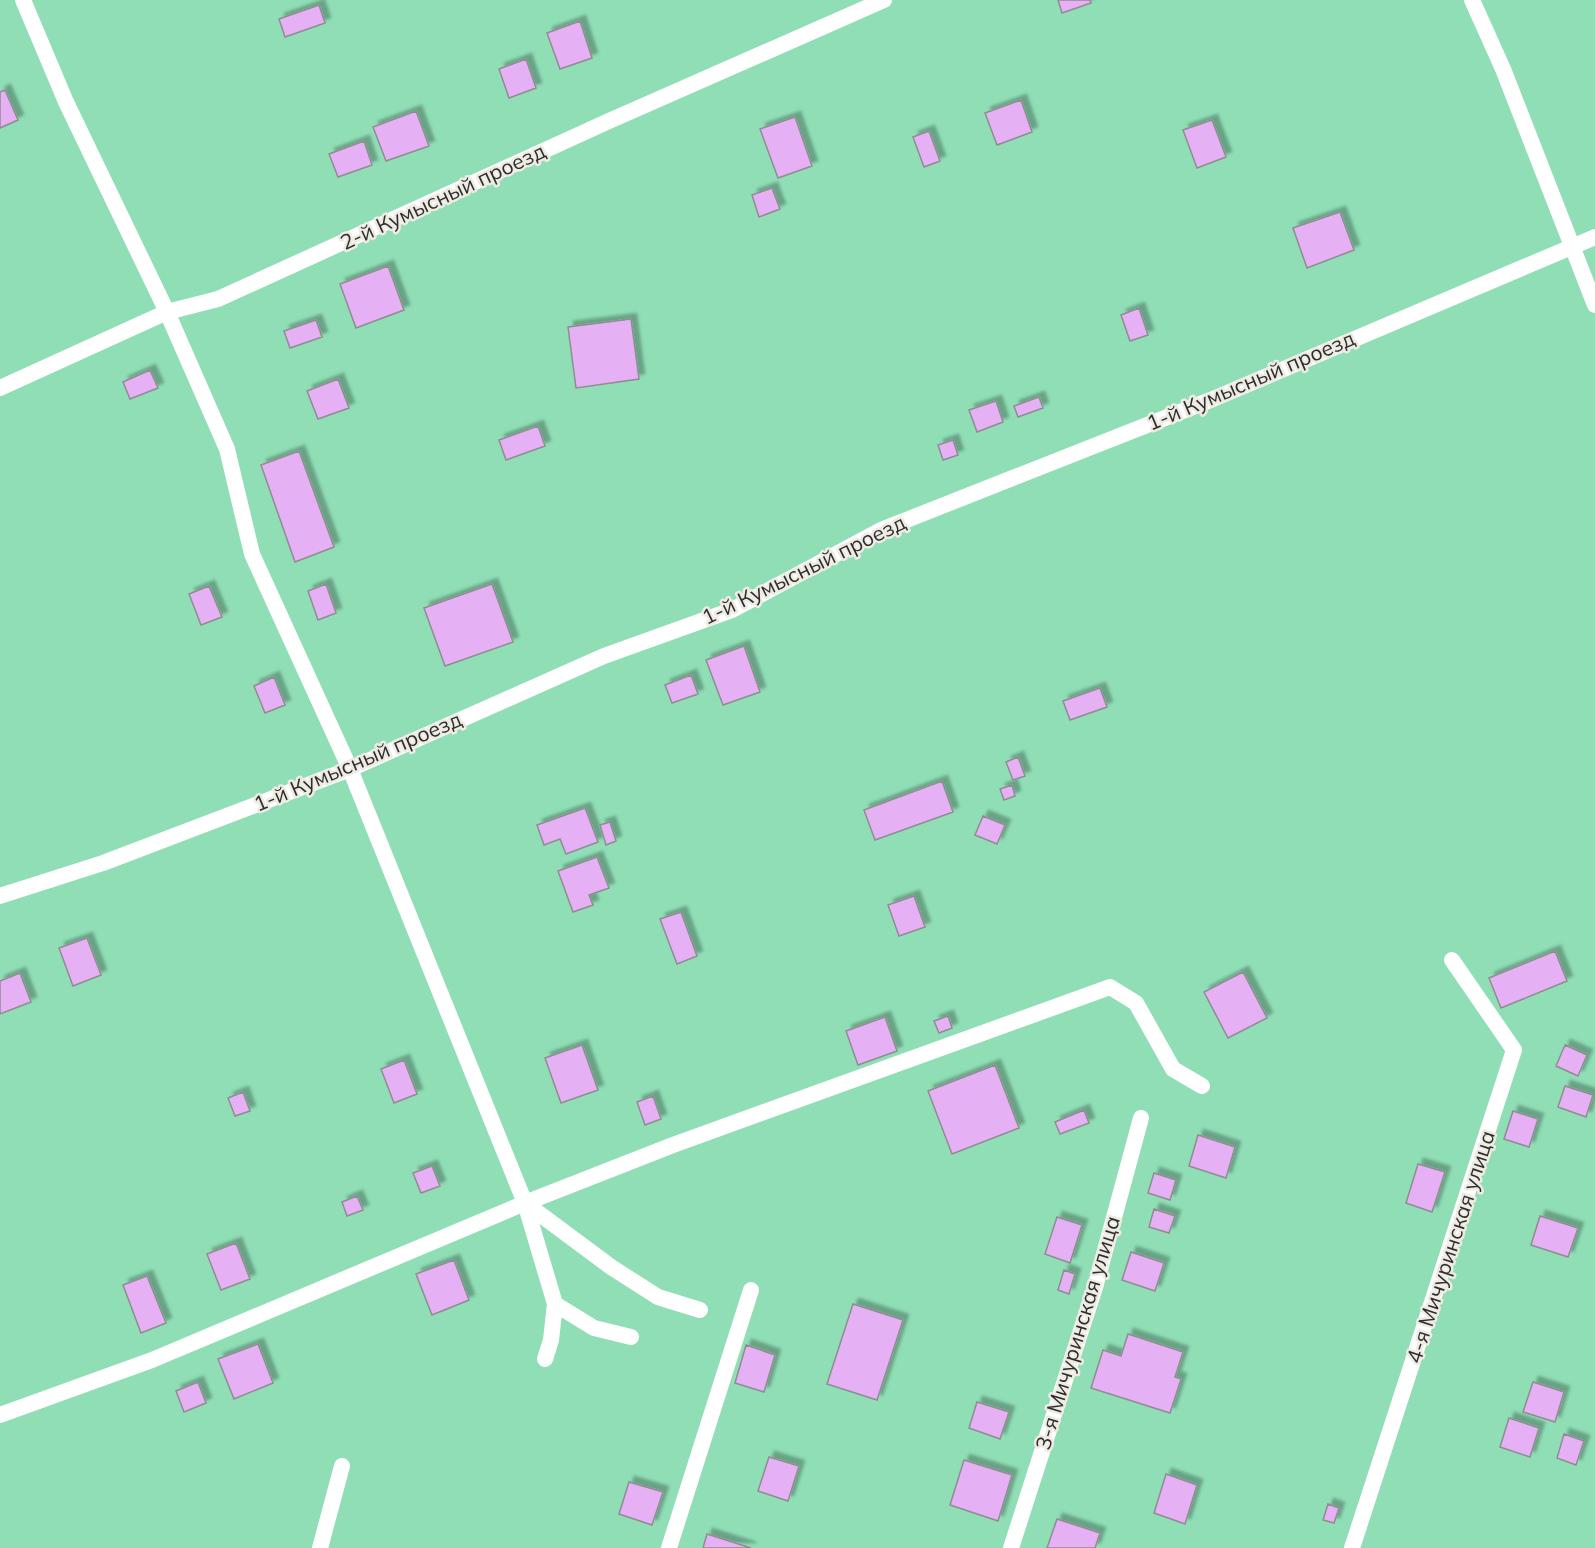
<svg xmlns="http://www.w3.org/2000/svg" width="1595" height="1548" viewBox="0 0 1595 1548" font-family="Mulish,sans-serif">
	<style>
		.green { fill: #8fdeb6 }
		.building { fill: #e6b1f4; stroke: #908c91; stroke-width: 1.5; filter: url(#shadow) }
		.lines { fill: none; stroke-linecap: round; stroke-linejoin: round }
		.service { stroke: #fff; stroke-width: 16 }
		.labels { text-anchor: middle; stroke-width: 5; stroke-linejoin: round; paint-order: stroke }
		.street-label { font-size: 21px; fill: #2e2d2b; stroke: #eeebe5 }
	</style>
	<defs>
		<filter id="shadow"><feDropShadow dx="5.5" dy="-5.5" stdDeviation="1.5" flood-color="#0004"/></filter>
	</defs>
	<rect width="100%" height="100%" fill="#e1ded8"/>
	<path class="green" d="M 0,0 L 1595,0 L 1595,1548 L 0,1548 Z"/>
	<path class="building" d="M 1058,0 L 1090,0 L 1091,3 L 1062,13 Z
		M 319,5 L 325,23 L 285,37 L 279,19 Z
		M 580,21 L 592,58 L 560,69 L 547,33 Z
		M 526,59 L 536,88 L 509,98 L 499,69 Z
		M 5,90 L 18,120 L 0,128 L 0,92 Z
		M 1021,100 L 1032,132 L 997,145 L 985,113 Z
		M 416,111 L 429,146 L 386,161 L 373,127 Z
		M 795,117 L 812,166 L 778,178 L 760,129 Z
		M 1212,120 L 1226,157 L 1197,168 L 1183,130 Z
		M 929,131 L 940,161 L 924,167 L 913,137 Z
		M 364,141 L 372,165 L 338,177 L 329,154 Z
		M 772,188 L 780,209 L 759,217 L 752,195 Z
		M 1340,212 L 1354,250 L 1307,268 L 1293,228 Z
		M 388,266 L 404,310 L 356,328 L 340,284 Z
		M 1139,308 L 1148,335 L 1130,341 L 1121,315 Z
		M 631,319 L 639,379 L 576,388 L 568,327 Z
		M 316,320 L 322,337 L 290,348 L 284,331 Z
		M 150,370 L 158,388 L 130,399 L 123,382 Z
		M 338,379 L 349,408 L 318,419 L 307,391 Z
		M 1039,397 L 1043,408 L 1018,417 L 1014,406 Z
		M 996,401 L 1003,422 L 977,432 L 969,410 Z
		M 538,426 L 545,446 L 506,460 L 499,440 Z
		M 953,440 L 958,455 L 943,460 L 938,445 Z
		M 299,451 L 334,547 L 295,562 L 261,465 Z
		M 326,584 L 336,613 L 318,620 L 308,591 Z
		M 492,584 L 513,642 L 445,666 L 424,608 Z
		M 209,586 L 222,617 L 201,625 L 189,594 Z
		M 744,646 L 760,692 L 723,705 L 706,660 Z
		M 691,675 L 698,694 L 672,703 L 665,685 Z
		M 274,677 L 285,705 L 265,713 L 254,686 Z
		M 1100,688 L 1107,707 L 1070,720 L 1063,701 Z
		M 1018,757 L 1025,776 L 1013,780 L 1006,762 Z
		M 942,781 L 953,812 L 875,840 L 864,810 Z
		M 1012,785 L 1015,796 L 1004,800 L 1000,789 Z
		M 585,808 L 598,842 L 566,854 L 560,839 L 544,845 L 537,825 Z
		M 983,816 L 1005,825 L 997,844 L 975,835 Z
		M 610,822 L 616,841 L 606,845 L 600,825 Z
		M 597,857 L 609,888 L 589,895 L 593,905 L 573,912 L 558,871 Z
		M 914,896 L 925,927 L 899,936 L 888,905 Z
		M 681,912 L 697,956 L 677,964 L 660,919 Z
		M 87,938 L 101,975 L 73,986 L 59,948 Z
		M 1555,951 L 1567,981 L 1501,1008 L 1489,978 Z
		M 1243,972 L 1267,1018 L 1228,1038 L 1204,992 Z
		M 20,973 L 31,1002 L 0,1014 L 0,981 Z
		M 948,1016 L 952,1028 L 939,1033 L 934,1021 Z
		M 885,1017 L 897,1051 L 858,1065 L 846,1031 Z
		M 582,1045 L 598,1090 L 561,1103 L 545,1058 Z
		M 1565,1045 L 1587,1055 L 1578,1076 L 1556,1066 Z
		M 404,1060 L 417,1094 L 394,1103 L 381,1069 Z
		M 995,1065 L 1019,1128 L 952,1154 L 928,1091 Z
		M 1565,1086 L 1593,1095 L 1586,1117 L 1558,1107 Z
		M 243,1092 L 250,1111 L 235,1116 L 228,1098 Z
		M 653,1096 L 661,1119 L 645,1125 L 637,1102 Z
		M 1084,1110 L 1089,1123 L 1060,1134 L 1055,1122 Z
		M 1513,1111 L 1538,1119 L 1529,1147 L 1504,1139 Z
		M 1198,1135 L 1235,1147 L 1226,1178 L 1189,1166 Z
		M 1418,1164 L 1445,1172 L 1432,1212 L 1406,1203 Z
		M 432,1166 L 440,1186 L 421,1193 L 413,1173 Z
		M 1154,1173 L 1176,1180 L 1170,1200 L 1148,1193 Z
		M 357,1196 L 363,1210 L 347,1216 L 342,1202 Z
		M 1154,1209 L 1175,1216 L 1169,1233 L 1149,1227 Z
		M 1540,1216 L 1578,1228 L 1568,1257 L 1531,1245 Z
		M 1057,1217 L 1082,1225 L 1070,1263 L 1045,1254 Z
		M 236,1243 L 250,1279 L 221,1290 L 207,1254 Z
		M 1131,1252 L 1164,1263 L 1155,1291 L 1122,1280 Z
		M 454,1260 L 469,1300 L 432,1315 L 416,1274 Z
		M 1064,1270 L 1075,1274 L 1069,1294 L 1058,1290 Z
		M 147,1276 L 166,1323 L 141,1333 L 123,1285 Z
		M 853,1304 L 903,1320 L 877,1400 L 827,1384 Z
		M 1128,1334 L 1183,1352 L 1175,1377 L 1181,1379 L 1170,1413 L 1091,1388 L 1103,1350 L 1121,1356 Z
		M 258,1344 L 273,1383 L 234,1399 L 218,1359 Z
		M 746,1345 L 775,1355 L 764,1392 L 735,1383 Z
		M 198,1382 L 206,1403 L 184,1412 L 176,1391 Z
		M 1533,1382 L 1564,1392 L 1555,1422 L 1523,1412 Z
		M 977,1402 L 1009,1412 L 1000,1439 L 969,1428 Z
		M 1509,1418 L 1539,1428 L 1530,1457 L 1500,1447 Z
		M 1564,1434 L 1584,1441 L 1576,1465 L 1557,1458 Z
		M 769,1457 L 799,1466 L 788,1501 L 758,1491 Z
		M 964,1460 L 1012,1475 L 998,1521 L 950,1505 Z
		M 1166,1474 L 1197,1485 L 1185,1524 L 1154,1513 Z
		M 629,1482 L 663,1492 L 652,1525 L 619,1514 Z
		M 1328,1504 L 1339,1508 L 1334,1523 L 1323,1520 Z
		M 1057,1519 L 1100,1533 L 1095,1548 L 1047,1548 Z
		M 707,1534 L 751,1548 L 703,1548 Z"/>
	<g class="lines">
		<path class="service" d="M 1472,0 L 1503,69 L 1595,305
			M 0,388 L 167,312 L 218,299 L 609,121 L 884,0
			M 0,896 L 103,863 L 350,769 L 604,656 L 732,610 L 881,530 L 1213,399 L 1595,237
			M 525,1203 L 673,1145 L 1110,987 L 1136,1003 L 1173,1069 L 1202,1086
			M 525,1203 L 611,1267 L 658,1297 L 700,1310
			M 525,1203 L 555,1304 L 594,1328 L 631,1337
			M 545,1359 L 551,1340 L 555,1304
			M 0,1415 L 152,1360 L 525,1203 L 350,769 L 252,554 L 227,449 L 167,312 L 66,102 L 23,0
			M 320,1548 L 342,1466
			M 669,1548 L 751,1290
			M 1011,1548 L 1096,1284 L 1141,1118
			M 1352,1548 L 1514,1050 L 1452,960"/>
	</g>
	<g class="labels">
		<g class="street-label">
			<text transform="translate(443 197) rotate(-25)" y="7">2-й Кумысный проезд</text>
			<text transform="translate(1251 381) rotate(-23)" y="7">1-й Кумысный проезд</text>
			<text transform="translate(804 570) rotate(-26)" y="7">1-й Кумысный проезд</text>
			<text transform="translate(358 762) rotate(-23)" y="7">1-й Кумысный проезд</text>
			<text transform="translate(1451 1247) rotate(-72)" y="7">4-я Мичуринская улица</text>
			<text transform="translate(1078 1333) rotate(-73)" y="7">3-я Мичуринская улица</text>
		</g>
	</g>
</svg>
